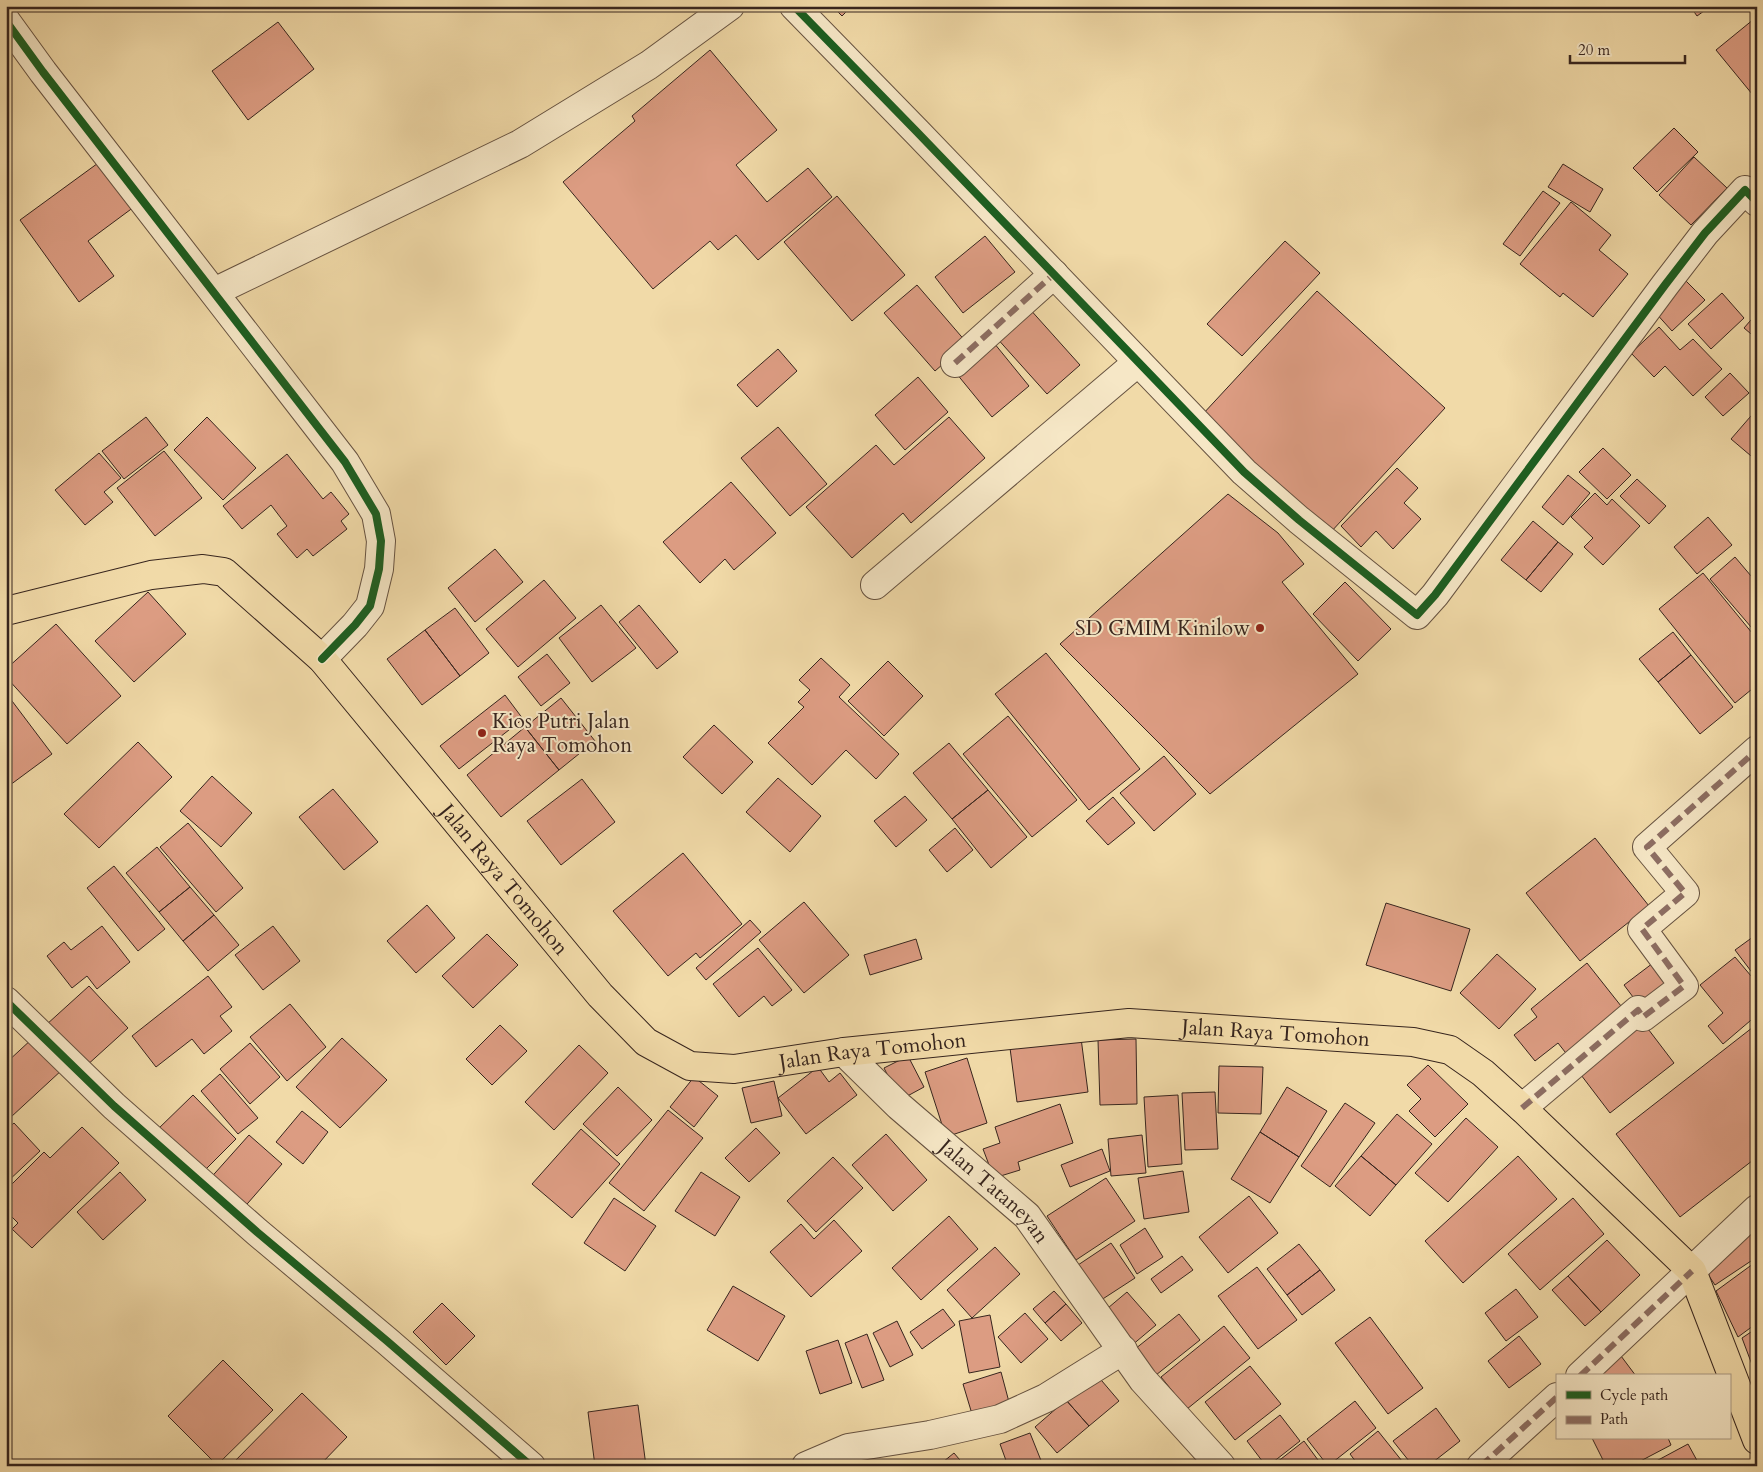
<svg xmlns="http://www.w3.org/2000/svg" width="1763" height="1472" viewBox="0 0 1763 1472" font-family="Cardo,serif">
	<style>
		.building { fill: #dc9c82; stroke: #37251e }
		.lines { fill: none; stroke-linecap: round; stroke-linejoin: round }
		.street-casing { stroke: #665240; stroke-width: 30 }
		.highway-casing { stroke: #37251e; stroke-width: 30 }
		.street { stroke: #f6e7c6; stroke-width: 28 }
		.highway { stroke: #f1daa8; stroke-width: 28 }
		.quiet { stroke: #8d6e63; stroke-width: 6; stroke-dasharray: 12 6; stroke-linecap: butt }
		.cycleway-casing { stroke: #f6e7c6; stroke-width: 11 }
		.cycleway { stroke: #1b5e20; stroke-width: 8 }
		.poi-dot { fill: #8f2418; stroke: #f6e7c6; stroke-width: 2 }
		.labels { text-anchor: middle; stroke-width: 4; stroke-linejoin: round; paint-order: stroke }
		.poi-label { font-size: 21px; fill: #37251e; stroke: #f6e7c6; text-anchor: end }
		.street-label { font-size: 21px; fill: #37251e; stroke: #f6e7c6 }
	</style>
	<rect width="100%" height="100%" fill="#f1daa8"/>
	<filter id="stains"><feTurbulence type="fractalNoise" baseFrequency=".004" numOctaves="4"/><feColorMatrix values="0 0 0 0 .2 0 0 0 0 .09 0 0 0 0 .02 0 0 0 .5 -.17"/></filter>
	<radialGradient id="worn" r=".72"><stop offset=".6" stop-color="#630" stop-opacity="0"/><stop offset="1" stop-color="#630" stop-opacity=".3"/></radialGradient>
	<path class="building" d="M 832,6 L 852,6 L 842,16 Z
		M 1690,6 L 1711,6 L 1697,16 Z
		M 1754,19 L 1757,23 L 1757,100 L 1716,50 Z
		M 278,22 L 314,69 L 248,120 L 212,71 Z
		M 710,50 L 777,130 L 736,165 L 767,202 L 808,168 L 832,197 L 758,260 L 736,235 L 718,250 L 710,241 L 653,289 L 563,182 L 635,121 L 632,116 Z
		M 1674,128 L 1698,152 L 1657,192 L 1633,168 Z
		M 1694,157 L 1727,188 L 1691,225 L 1659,195 Z
		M 105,158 L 138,204 L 88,241 L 114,276 L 79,302 L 20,220 Z
		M 1563,164 L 1603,189 L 1590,212 L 1548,187 Z
		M 1543,191 L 1560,203 L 1520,256 L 1503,244 Z
		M 837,196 L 905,275 L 852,321 L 784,242 Z
		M 1571,202 L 1611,235 L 1599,250 L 1628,274 L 1593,317 L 1563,293 L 1560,297 L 1520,264 Z
		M 985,236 L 1015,272 L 963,313 L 935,277 Z
		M 1285,241 L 1320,273 L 1242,356 L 1207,324 Z
		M 1686,281 L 1705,300 L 1672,331 L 1654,311 Z
		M 917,285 L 967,343 L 935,371 L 884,313 Z
		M 1317,291 L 1445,408 L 1330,533 L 1202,415 Z
		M 1722,293 L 1744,318 L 1711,349 L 1688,324 Z
		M 1028,307 L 1080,365 L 1047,394 L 995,336 Z
		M 1757,313 L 1757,339 L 1744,328 Z
		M 1659,327 L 1680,350 L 1693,339 L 1722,369 L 1693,396 L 1665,366 L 1654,377 L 1631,353 Z
		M 994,343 L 1029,386 L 992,417 L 956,373 Z
		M 778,349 L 797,371 L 757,407 L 737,385 Z
		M 1730,373 L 1749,393 L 1723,416 L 1705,397 Z
		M 918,377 L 948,412 L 905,450 L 875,415 Z
		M 1757,409 L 1757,461 L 1731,439 Z
		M 146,417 L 168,445 L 124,479 L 102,451 Z
		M 207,417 L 256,468 L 223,500 L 174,450 Z
		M 949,417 L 985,458 L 911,523 L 903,513 L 852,558 L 806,507 L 876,445 L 894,465 Z
		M 778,427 L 827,484 L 790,516 L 741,458 Z
		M 1603,448 L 1631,475 L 1607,499 L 1579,472 Z
		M 164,451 L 202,498 L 155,536 L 117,488 Z
		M 99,453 L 121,478 L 104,492 L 113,502 L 85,525 L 55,490 Z
		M 287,454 L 323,499 L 331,492 L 349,514 L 341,521 L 347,529 L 313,556 L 307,549 L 297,558 L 277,534 L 287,526 L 271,505 L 242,529 L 223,506 Z
		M 1397,468 L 1418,488 L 1404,503 L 1421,519 L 1393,549 L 1376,531 L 1361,547 L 1341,526 Z
		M 1568,475 L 1590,493 L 1563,525 L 1542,507 Z
		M 1637,479 L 1666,506 L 1649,524 L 1620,496 Z
		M 731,482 L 776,533 L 734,570 L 725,559 L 700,583 L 663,542 Z
		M 1595,493 L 1607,505 L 1612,499 L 1640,526 L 1603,565 L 1584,547 L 1593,538 L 1571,517 Z
		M 1228,494 L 1278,533 L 1304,564 L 1282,582 L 1358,674 L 1210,794 L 1060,644 Z
		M 1708,517 L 1732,545 L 1697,574 L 1674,547 Z
		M 1533,521 L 1558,542 L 1526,580 L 1501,560 Z
		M 1558,542 L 1573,554 L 1541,592 L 1526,580 Z
		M 495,549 L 523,582 L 475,622 L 448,588 Z
		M 1735,557 L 1757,583 L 1757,634 L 1710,579 Z
		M 1703,573 L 1757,639 L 1757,685 L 1735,703 L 1659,609 Z
		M 544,580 L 576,618 L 518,667 L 486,629 Z
		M 1345,582 L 1391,629 L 1358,661 L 1313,614 Z
		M 148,592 L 186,634 L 134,682 L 95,641 Z
		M 601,605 L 636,648 L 592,682 L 559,638 Z
		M 639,605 L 678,652 L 657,669 L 619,622 Z
		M 455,608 L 489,653 L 460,676 L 425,630 Z
		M 56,624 L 121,696 L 67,744 L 6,677 L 6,669 Z
		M 425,630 L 460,676 L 422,705 L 387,659 Z
		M 1673,632 L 1691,655 L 1658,682 L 1639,659 Z
		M 1046,653 L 1140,769 L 1089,810 L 995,694 Z
		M 547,654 L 570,683 L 541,706 L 518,677 Z
		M 1691,655 L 1733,707 L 1700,734 L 1658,682 Z
		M 821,658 L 850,685 L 839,697 L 899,754 L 876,779 L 846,750 L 812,785 L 768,743 L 804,707 L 798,702 L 810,690 L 799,680 Z
		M 888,661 L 923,696 L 884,736 L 848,701 Z
		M 6,693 L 52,754 L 6,788 Z
		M 505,695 L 523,719 L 459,769 L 440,746 Z
		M 561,698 L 595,741 L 559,770 L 525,727 Z
		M 1008,716 L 1077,800 L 1032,837 L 963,754 Z
		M 714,725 L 753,762 L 722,794 L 683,757 Z
		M 525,727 L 559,770 L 501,817 L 467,775 Z
		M 138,742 L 172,777 L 99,848 L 64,814 Z
		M 949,743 L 988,790 L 952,819 L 913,773 Z
		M 1164,756 L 1196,794 L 1154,831 L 1120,793 Z
		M 212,776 L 252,813 L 221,847 L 180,811 Z
		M 778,778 L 821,816 L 790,852 L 746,812 Z
		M 582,779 L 615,822 L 561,865 L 527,821 Z
		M 333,789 L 378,842 L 344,870 L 299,817 Z
		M 988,790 L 1027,837 L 991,868 L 952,819 Z
		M 905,796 L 927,820 L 896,847 L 874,821 Z
		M 1113,797 L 1135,823 L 1108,845 L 1086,821 Z
		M 188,823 L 243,888 L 216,912 L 160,847 Z
		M 955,828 L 973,850 L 947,872 L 929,850 Z
		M 1595,838 L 1649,906 L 1580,961 L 1526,893 Z
		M 157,847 L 190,887 L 159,912 L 126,873 Z
		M 683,853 L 742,924 L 700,958 L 696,953 L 668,976 L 613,911 Z
		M 114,866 L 165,929 L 138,951 L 87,888 Z
		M 190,887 L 214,915 L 183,941 L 159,912 Z
		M 804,902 L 849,955 L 804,993 L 759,940 Z
		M 1386,903 L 1470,929 L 1451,991 L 1366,965 Z
		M 427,905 L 455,938 L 416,973 L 387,941 Z
		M 214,915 L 239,945 L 208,971 L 183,941 Z
		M 750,920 L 761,932 L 706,980 L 696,968 Z
		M 102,926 L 130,962 L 97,989 L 87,976 L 72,988 L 47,956 L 64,942 L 71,950 Z
		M 273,926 L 300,961 L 263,990 L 235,955 Z
		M 487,934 L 518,965 L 473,1008 L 442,976 Z
		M 1757,934 L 1757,979 L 1735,950 Z
		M 916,939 L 922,959 L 870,975 L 864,955 Z
		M 758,948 L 792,990 L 772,1006 L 764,996 L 739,1017 L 713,984 Z
		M 1497,954 L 1536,989 L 1499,1029 L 1460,993 Z
		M 1735,957 L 1757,983 L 1757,1015 L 1723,1044 L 1708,1026 L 1723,1013 L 1700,985 Z
		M 1657,960 L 1678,988 L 1645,1013 L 1624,985 Z
		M 1587,963 L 1625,1011 L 1569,1057 L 1558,1043 L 1535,1061 L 1514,1035 L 1537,1017 L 1531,1009 Z
		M 208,976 L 232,1007 L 220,1016 L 232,1031 L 204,1054 L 192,1039 L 156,1067 L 132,1036 Z
		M 89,986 L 128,1028 L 85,1067 L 46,1025 Z
		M 290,1004 L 326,1047 L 287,1081 L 250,1037 Z
		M 1642,1021 L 1674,1063 L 1610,1113 L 1578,1071 Z
		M 1757,1024 L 1757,1157 L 1680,1217 L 1616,1134 Z
		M 500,1025 L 527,1051 L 492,1085 L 466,1059 Z
		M 33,1038 L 63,1069 L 11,1117 L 6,1112 L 6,1063 Z
		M 342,1038 L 387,1080 L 340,1128 L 296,1087 Z
		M 1081,1038 L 1088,1092 L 1017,1102 L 1010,1048 Z
		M 1136,1039 L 1137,1104 L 1100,1105 L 1098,1040 Z
		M 250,1043 L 280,1077 L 250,1104 L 220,1069 Z
		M 579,1045 L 608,1073 L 554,1130 L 525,1102 Z
		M 908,1056 L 924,1087 L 900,1100 L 884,1068 Z
		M 967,1058 L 987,1123 L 946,1137 L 925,1072 Z
		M 1428,1065 L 1468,1104 L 1435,1137 L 1409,1111 L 1421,1099 L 1407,1085 Z
		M 1219,1066 L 1263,1067 L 1261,1114 L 1218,1113 Z
		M 818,1067 L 829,1082 L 840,1073 L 857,1095 L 806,1134 L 778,1098 Z
		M 220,1074 L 258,1118 L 238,1134 L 201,1091 Z
		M 694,1077 L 718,1096 L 694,1127 L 670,1107 Z
		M 774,1081 L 782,1116 L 751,1123 L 742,1088 Z
		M 618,1087 L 652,1120 L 617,1156 L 583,1124 Z
		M 1287,1087 L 1327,1111 L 1299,1157 L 1260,1132 Z
		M 1215,1092 L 1218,1149 L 1185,1150 L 1182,1093 Z
		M 193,1095 L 236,1139 L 200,1175 L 156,1131 Z
		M 1178,1095 L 1182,1164 L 1148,1167 L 1144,1097 Z
		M 1345,1103 L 1375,1123 L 1330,1187 L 1301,1166 Z
		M 1060,1104 L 1073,1143 L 1018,1162 L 1020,1170 L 994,1178 L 983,1149 L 1000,1143 L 995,1127 Z
		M 668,1110 L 703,1138 L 644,1211 L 609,1183 Z
		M 302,1111 L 328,1132 L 303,1164 L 276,1142 Z
		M 1397,1114 L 1432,1144 L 1396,1185 L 1361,1156 Z
		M 1466,1118 L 1498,1147 L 1448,1202 L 1415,1173 Z
		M 14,1123 L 40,1151 L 6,1183 L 6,1130 Z
		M 82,1127 L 119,1163 L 32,1248 L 12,1229 L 18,1223 L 6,1211 L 6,1203 L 9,1201 L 6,1198 L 6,1190 L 44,1152 L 50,1158 Z
		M 756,1128 L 780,1153 L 749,1182 L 725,1158 Z
		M 581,1129 L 620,1164 L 572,1218 L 532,1184 Z
		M 1260,1132 L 1299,1157 L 1270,1203 L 1231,1179 Z
		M 886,1134 L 927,1180 L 893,1211 L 852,1165 Z
		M 249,1135 L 282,1164 L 241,1211 L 207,1182 Z
		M 1142,1135 L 1146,1173 L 1111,1176 L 1108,1139 Z
		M 1102,1149 L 1110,1171 L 1070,1187 L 1061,1165 Z
		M 1361,1156 L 1396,1185 L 1370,1216 L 1335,1186 Z
		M 1518,1156 L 1557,1199 L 1463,1283 L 1425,1241 Z
		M 833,1157 L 863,1188 L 816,1232 L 787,1201 Z
		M 1183,1171 L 1189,1212 L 1144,1219 L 1138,1178 Z
		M 120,1172 L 146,1200 L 103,1240 L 77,1212 Z
		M 701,1172 L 740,1197 L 715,1236 L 675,1211 Z
		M 1106,1178 L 1135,1221 L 1076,1260 L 1047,1216 Z
		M 1249,1196 L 1278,1233 L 1228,1273 L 1199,1237 Z
		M 614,1198 L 656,1226 L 625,1271 L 584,1243 Z
		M 1573,1198 L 1604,1234 L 1540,1290 L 1508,1254 Z
		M 949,1216 L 978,1249 L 921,1300 L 892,1268 Z
		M 834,1220 L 862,1251 L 811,1297 L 770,1252 L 801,1224 L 814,1239 Z
		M 1757,1227 L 1757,1257 L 1715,1285 L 1701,1264 Z
		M 1145,1228 L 1163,1257 L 1137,1274 L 1120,1245 Z
		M 1607,1240 L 1640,1275 L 1601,1312 L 1568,1276 Z
		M 1111,1243 L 1135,1278 L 1095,1304 L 1072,1269 Z
		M 1299,1244 L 1320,1270 L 1287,1295 L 1267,1269 Z
		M 995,1247 L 1020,1274 L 972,1318 L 947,1290 Z
		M 1182,1256 L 1193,1270 L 1161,1293 L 1151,1279 Z
		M 1757,1261 L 1757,1323 L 1738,1337 L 1716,1291 Z
		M 1257,1267 L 1297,1320 L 1258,1349 L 1218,1296 Z
		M 1320,1270 L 1335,1290 L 1302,1315 L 1287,1295 Z
		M 1568,1276 L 1601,1312 L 1585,1326 L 1552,1290 Z
		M 733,1286 L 785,1316 L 758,1361 L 707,1330 Z
		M 1516,1289 L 1538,1317 L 1506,1341 L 1485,1313 Z
		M 1054,1291 L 1066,1304 L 1045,1323 L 1033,1309 Z
		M 1127,1292 L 1156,1325 L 1131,1346 L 1102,1313 Z
		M 442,1303 L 475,1336 L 446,1365 L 413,1332 Z
		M 1066,1304 L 1082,1323 L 1061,1341 L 1045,1323 Z
		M 943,1309 L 955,1325 L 922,1349 L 910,1332 Z
		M 1025,1313 L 1048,1339 L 1021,1363 L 998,1337 Z
		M 1179,1314 L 1200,1340 L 1156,1375 L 1135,1349 Z
		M 990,1315 L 1000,1367 L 969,1373 L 959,1321 Z
		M 1370,1317 L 1423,1388 L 1388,1414 L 1335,1343 Z
		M 897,1321 L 913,1355 L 890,1367 L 873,1333 Z
		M 1224,1326 L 1250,1358 L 1187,1409 L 1161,1377 Z
		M 1757,1328 L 1757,1378 L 1742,1338 Z
		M 867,1334 L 884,1380 L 862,1388 L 845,1343 Z
		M 1519,1336 L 1541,1364 L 1509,1388 L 1488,1361 Z
		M 838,1340 L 852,1383 L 820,1394 L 806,1351 Z
		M 1618,1352 L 1636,1376 L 1585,1376 Z
		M 223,1360 L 273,1410 L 217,1465 L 168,1416 Z
		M 1250,1366 L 1281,1404 L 1235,1440 L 1205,1402 Z
		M 1001,1372 L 1009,1402 L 972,1414 L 963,1384 Z
		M 1096,1374 L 1119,1401 L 1089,1426 L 1066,1400 Z
		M 302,1393 L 347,1437 L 319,1466 L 230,1466 Z
		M 1066,1400 L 1089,1426 L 1057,1453 L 1035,1427 Z
		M 1355,1401 L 1376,1428 L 1328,1466 L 1307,1439 Z
		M 638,1405 L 646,1466 L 595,1466 L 588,1412 Z
		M 1436,1408 L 1460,1441 L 1428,1466 L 1413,1466 L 1393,1441 Z
		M 1280,1415 L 1300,1441 L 1268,1466 L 1266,1466 L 1247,1441 Z
		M 1378,1431 L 1406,1466 L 1359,1466 L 1350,1454 Z
		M 1030,1433 L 1042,1463 L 1033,1466 L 1008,1466 L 1000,1444 Z
		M 1592,1438 L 1668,1438 L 1671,1445 L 1631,1466 L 1606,1466 Z
		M 1304,1441 L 1318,1460 L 1311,1466 L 1272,1466 Z
		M 1688,1444 L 1700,1466 L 1647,1466 Z
		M 954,1453 L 965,1466 L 938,1466 Z"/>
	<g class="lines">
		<defs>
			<g id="street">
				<path d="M 794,6 L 917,132 L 1244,472 L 1299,520 L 1417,615 L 1435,595 L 1665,285 L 1705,233 L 1745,190 L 1757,202"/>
				<path d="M 6,21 L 43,72 L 345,462 L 376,514 L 381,541 L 379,569 L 370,606 L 355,625 L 322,659"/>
				<path d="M 214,292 L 520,144 L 649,65 L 730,6"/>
				<path d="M 955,363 L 1054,274"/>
				<path d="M 875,585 L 1138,362"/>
				<path d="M 6,1001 L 114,1106 L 257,1232 L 387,1341 L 531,1466"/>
				<path id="s1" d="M 844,1052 L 899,1106 L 1027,1216 L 1143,1380 L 1221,1466"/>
				<path d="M 1522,1108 L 1638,1010 L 1643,1017 L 1684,986 L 1642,929 L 1685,893 L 1647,847 L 1757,750"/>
				<path d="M 1580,1376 L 1757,1209"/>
				<path d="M 806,1466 L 848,1448 L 930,1435 L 1000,1419 L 1046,1398 L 1123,1350"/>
				<path d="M 1481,1466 L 1557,1397"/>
			</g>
			<g id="highway">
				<path id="s2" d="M 6,611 L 151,575 L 203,569 L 224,572 L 322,659 L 600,995 L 646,1042 L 690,1066 L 734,1069 L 844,1052 L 1129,1023 L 1413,1042 L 1450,1050 L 1483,1073 L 1522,1108 L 1692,1271 L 1757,1440"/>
			</g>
		</defs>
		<use href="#street" class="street-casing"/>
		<use href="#highway" class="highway-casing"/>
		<use href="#street" class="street"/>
		<use href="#highway" class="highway"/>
		<path class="quiet" d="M 955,363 L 1054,274
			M 1522,1108 L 1638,1010 L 1643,1017 L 1684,986 L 1642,929 L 1685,893 L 1647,847 L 1757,750
			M 1580,1376 L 1692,1271
			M 1481,1466 L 1557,1397"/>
		<defs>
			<path id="cycleway" d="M 794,6 L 917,132 L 1244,472 L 1299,520 L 1417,615 L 1435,595 L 1665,285 L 1705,233 L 1745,190 L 1757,202
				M 6,21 L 43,72 L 345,462 L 376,514 L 381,541 L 379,569 L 370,606 L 355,625 L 322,659
				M 6,1001 L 114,1106 L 257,1232 L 387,1341 L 531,1466"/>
		</defs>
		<use href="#cycleway" class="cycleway-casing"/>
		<use href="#cycleway" class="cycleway"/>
	</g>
	<g class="poi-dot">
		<circle cx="1260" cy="628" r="5"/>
		<circle cx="482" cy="733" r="5"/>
	</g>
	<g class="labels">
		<g class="poi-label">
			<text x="1250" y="635">SD GMIM Kinilow</text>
			<text x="492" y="728" text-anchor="start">Kios Putri Jalan<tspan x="492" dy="24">Raya Tomohon</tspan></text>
		</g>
		<g class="street-label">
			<text dy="7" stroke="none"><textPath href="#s2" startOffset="640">Jalan Raya Tomohon</textPath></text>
			<text dy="7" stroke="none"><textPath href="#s2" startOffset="1495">Jalan Raya Tomohon</textPath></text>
			<text dy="7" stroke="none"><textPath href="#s2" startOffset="1090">Jalan Raya Tomohon</textPath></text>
			<text dy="7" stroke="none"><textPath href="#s1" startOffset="205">Jalan Tataneyan</textPath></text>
		</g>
	</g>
	<rect width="1763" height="1472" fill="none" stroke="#f1daa8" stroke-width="25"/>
	<rect x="8" y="8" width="1748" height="1457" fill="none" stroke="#37251e" stroke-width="2.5"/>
	<rect x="12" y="12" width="1738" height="1447" fill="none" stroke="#37251e"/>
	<rect x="1556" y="1374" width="175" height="65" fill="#f6e7c6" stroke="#aa9983"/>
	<rect x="1566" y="1391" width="25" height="8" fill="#1b5e20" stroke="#aa9983"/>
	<text x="1600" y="1400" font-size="15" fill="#37251e">Cycle path</text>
	<rect x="1566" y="1416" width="25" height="8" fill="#8d6e63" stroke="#aa9983"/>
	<text x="1600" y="1424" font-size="15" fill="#37251e">Path</text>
	<path d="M1570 55v8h115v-8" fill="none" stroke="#37251e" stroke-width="2.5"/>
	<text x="1578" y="55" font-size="15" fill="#37251e" stroke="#f6e7c6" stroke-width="4" paint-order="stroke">20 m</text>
	<rect width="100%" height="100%" filter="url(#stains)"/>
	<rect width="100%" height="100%" fill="url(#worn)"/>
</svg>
